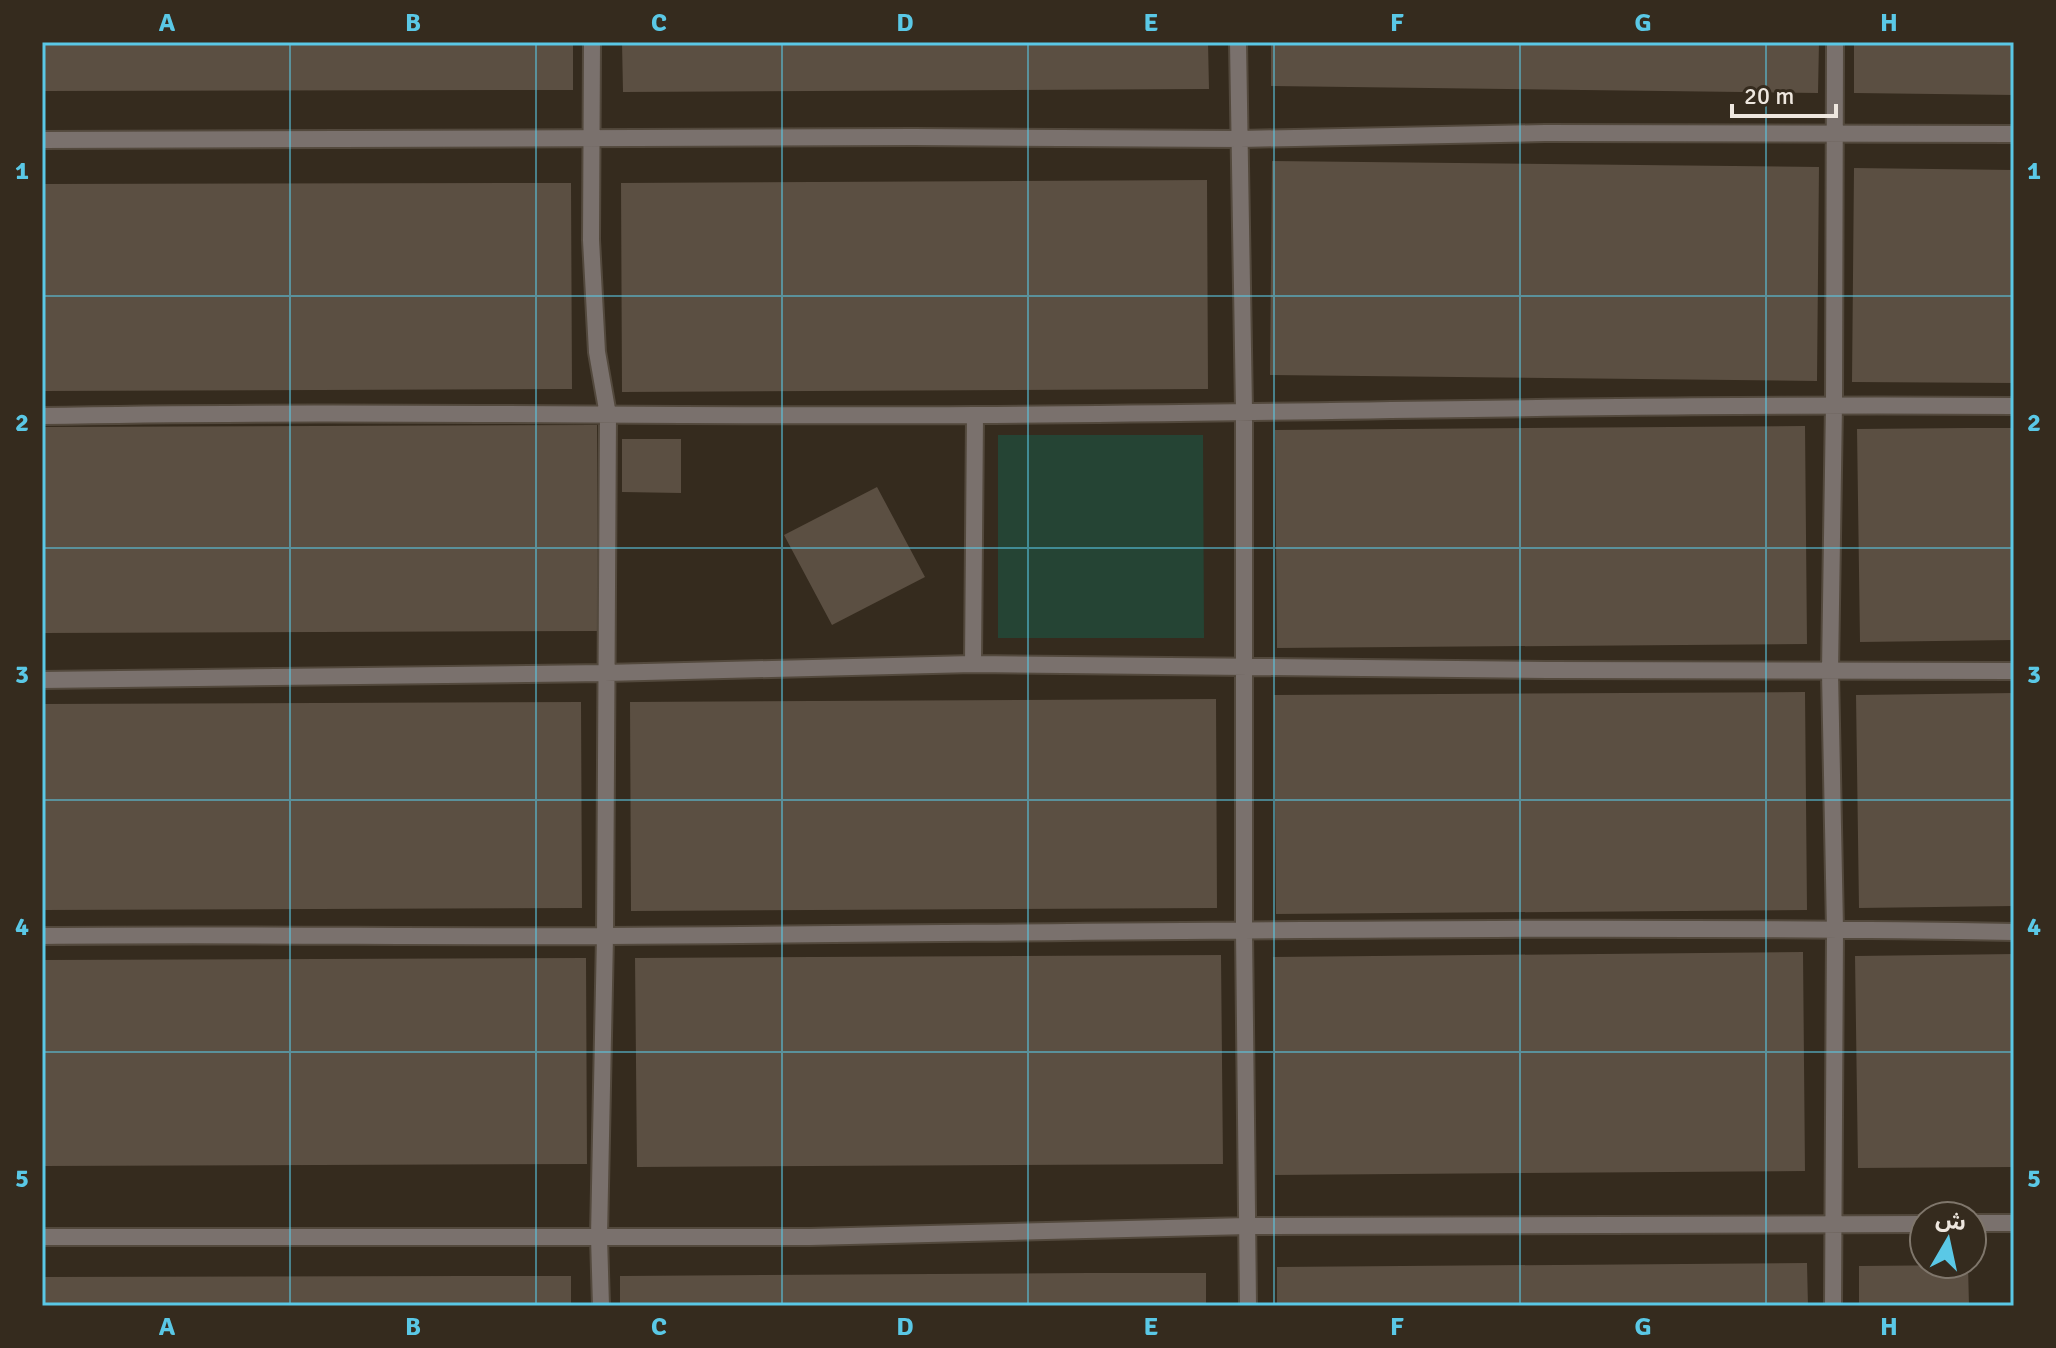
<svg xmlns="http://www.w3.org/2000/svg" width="2056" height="1348" viewBox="0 0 2056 1348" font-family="Signika,'Noto Sans Arabic',sans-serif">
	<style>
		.green { fill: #254434 }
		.building { fill: #5b4f42 }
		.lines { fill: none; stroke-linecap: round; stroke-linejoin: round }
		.minor-casing { stroke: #53493d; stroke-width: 20 }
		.minor { stroke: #7a716d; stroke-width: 16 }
		.grid { fill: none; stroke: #5ac8e6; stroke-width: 2; stroke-opacity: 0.55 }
		.neatline { fill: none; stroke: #5ac8e6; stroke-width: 3 }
		.grid-label { font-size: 26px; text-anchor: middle; font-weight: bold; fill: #5ac8e6 }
	</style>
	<rect width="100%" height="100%" fill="#352b1e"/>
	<path class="green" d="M 998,435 L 1203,435 L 1204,638 L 998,638 Z"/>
	<path class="building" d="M 42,42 L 573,42 L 573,90 L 42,91 Z
		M 622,42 L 1208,42 L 1209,89 L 623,92 Z
		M 1271,42 L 1819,42 L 1818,93 L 1271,86 Z
		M 1854,42 L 2014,42 L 2014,95 L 1854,93 Z
		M 1272,161 L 1819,167 L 1817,381 L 1270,375 Z
		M 1854,168 L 2014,170 L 2014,383 L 1852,382 Z
		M 1207,180 L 1208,389 L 622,392 L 621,183 Z
		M 571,183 L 572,389 L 42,391 L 42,184 Z
		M 597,425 L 598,631 L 42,633 L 42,427 Z
		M 1805,426 L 1807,644 L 1277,648 L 1275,430 Z
		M 1966,428 L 2014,428 L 2014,640 L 1860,642 L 1857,429 Z
		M 622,439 L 681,439 L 681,493 L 622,492 Z
		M 877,487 L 925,577 L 832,625 L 784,535 Z
		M 1805,692 L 1807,910 L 1276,914 L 1274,695 Z
		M 2014,693 L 2014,906 L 1859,908 L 1856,695 Z
		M 1216,699 L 1217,908 L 631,911 L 630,702 Z
		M 581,702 L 582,908 L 42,910 L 42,704 Z
		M 1803,952 L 1805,1171 L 1275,1175 L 1273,957 Z
		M 2014,954 L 2014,1167 L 1858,1168 L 1855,956 Z
		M 1221,955 L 1223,1164 L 637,1167 L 635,958 Z
		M 586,958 L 587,1164 L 42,1166 L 42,960 Z
		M 1807,1263 L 1808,1306 L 1277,1306 L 1277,1267 Z
		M 1968,1265 L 1969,1306 L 1859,1306 L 1859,1266 Z
		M 1089,1273 L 1206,1273 L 1206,1306 L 620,1306 L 620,1276 Z
		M 466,1276 L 571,1276 L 571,1306 L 42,1306 L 42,1277 Z"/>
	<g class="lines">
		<defs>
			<path id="minor" d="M 592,42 L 591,240 L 597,352 L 608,415 L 605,936 L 599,1237 L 601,1306
				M 1238,42 L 1244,410 L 1244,931 L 1248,1306
				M 42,140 L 914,137 L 1240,139 L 1545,133 L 2014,134
				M 42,416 C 353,410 663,417 974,415 C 1320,413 1667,403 2014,406
				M 973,664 L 975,415
				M 42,680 L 605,673 L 973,664 L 1547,670 L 2014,671
				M 42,936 C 230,934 419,937 607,936 C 1076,933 1545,924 2014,932
				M 1972,1223 L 2014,1223
				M 42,1237 L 810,1237 L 1248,1226 L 1924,1224
				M 1833,1306 L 1835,929 L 1830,672 L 1834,404 L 1835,42"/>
		</defs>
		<use href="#minor" class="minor-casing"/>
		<use href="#minor" class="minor"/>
	</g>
	<path class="grid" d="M 290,42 L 290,1306M 536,42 L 536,1306M 782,42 L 782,1306M 1028,42 L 1028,1306M 1274,42 L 1274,1306M 1520,42 L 1520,1306M 1766,42 L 1766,1306M 42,296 L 2014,296M 42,548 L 2014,548M 42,800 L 2014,800M 42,1052 L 2014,1052"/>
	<rect width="2056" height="1348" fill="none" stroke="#352b1e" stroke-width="88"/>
	<g transform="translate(1948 1240) rotate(9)"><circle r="38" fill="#352b1e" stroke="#7f766b" stroke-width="2"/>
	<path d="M0-6L14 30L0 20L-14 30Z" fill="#5ac8e6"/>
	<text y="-12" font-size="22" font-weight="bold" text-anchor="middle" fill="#eee7df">ش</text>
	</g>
	<path d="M1732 104v12h104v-12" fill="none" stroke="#eee7df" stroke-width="4"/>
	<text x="1744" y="104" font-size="24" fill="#eee7df" stroke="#352b1e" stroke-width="6" paint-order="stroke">20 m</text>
	<rect x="44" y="44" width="1968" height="1260" class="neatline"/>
	<g class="grid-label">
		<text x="167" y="31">A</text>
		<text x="413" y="31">B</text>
		<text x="659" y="31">C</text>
		<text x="905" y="31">D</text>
		<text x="1151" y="31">E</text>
		<text x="1397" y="31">F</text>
		<text x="1643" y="31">G</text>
		<text x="1889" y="31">H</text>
		<text x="22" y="179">1</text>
		<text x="2034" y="179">1</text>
		<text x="22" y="431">2</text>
		<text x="2034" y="431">2</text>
		<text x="22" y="683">3</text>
		<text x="2034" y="683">3</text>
		<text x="22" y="935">4</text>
		<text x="2034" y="935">4</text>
		<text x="22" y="1187">5</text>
		<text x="2034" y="1187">5</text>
		<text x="167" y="1335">A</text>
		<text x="413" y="1335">B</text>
		<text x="659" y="1335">C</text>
		<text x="905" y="1335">D</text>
		<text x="1151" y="1335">E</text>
		<text x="1397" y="1335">F</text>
		<text x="1643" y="1335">G</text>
		<text x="1889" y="1335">H</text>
	</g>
</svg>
